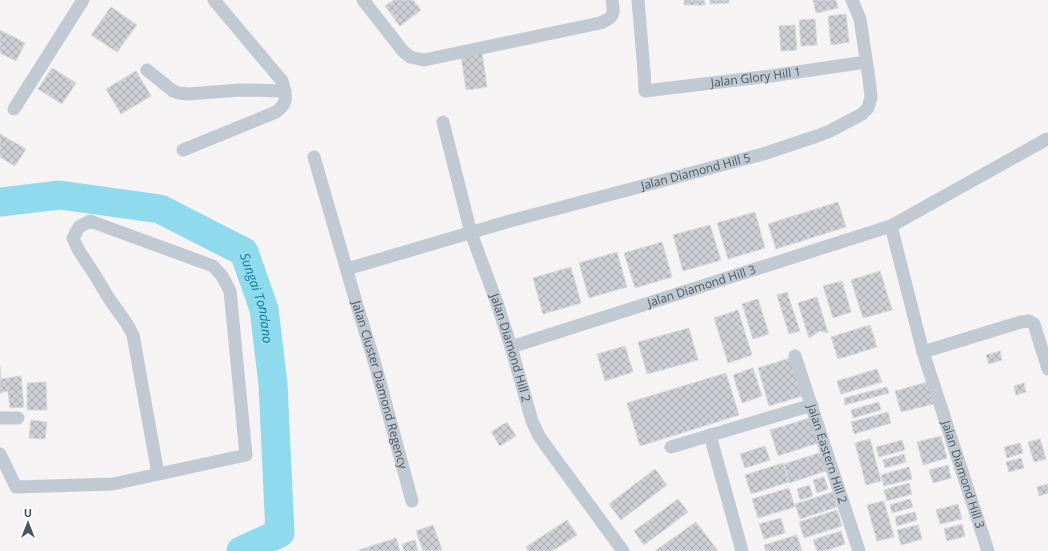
<svg xmlns="http://www.w3.org/2000/svg" width="1048" height="551" viewBox="0 0 1048 551" font-family="'Open Sans',sans-serif">
	<style>
		.lines { fill: none; stroke-linecap: round; stroke-linejoin: round }
		.river { stroke: #90daee; stroke-width: 29 }
		.building { fill: url(#building-cross-hatch); stroke: #d7d9de }
		.street { stroke: #c1cad2; stroke-width: 13 }
		.labels { text-anchor: middle; stroke-width: 4; stroke-linejoin: round; paint-order: stroke }
		.street-label { font-size: 12px; fill: #4a5661; stroke: #fff }
		.water-label { font-size: 13px; font-style: italic; fill: #0c7c9b; stroke: #fff }
	</style>
	<defs>
		<pattern id="building-cross-hatch" width="8" height="8" patternUnits="userSpaceOnUse"><rect width="8" height="8" fill="#cdcfd5"/><path d="M0 0l8 8M0 8l8-8" fill="none" stroke="#a8abb0"/></pattern>
	</defs>
	<rect width="100%" height="100%" fill="#f5f3f3"/>
	<g class="lines">
		<path class="river" id="s1" d="M 0,202 L 60,195 L 160,209 L 244,252 L 264,309 L 273,384 L 280,533 L 241,551"/>
	</g>
	<path class="building" d="M 394,0 L 413,0 L 421,10 L 400,26 L 385,6 Z
		M 684,0 L 704,0 L 705,5 L 684,5 Z
		M 710,0 L 729,0 L 729,3 L 710,4 Z
		M 813,0 L 836,0 L 838,8 L 816,13 Z
		M 111,7 L 137,25 L 117,52 L 91,35 Z
		M 846,14 L 849,42 L 831,45 L 828,16 Z
		M 815,19 L 817,45 L 801,46 L 799,20 Z
		M 795,25 L 797,50 L 781,51 L 779,26 Z
		M 0,30 L 25,43 L 16,61 L 0,53 Z
		M 482,53 L 487,87 L 466,90 L 461,56 Z
		M 52,68 L 76,83 L 62,104 L 38,89 Z
		M 136,71 L 151,96 L 121,114 L 106,89 Z
		M 0,134 L 26,149 L 15,166 L 0,157 Z
		M 838,202 L 846,227 L 776,249 L 768,224 Z
		M 755,212 L 765,248 L 728,259 L 717,223 Z
		M 710,225 L 721,260 L 683,271 L 673,235 Z
		M 662,242 L 672,277 L 635,288 L 624,253 Z
		M 617,252 L 627,287 L 589,298 L 579,263 Z
		M 571,267 L 581,303 L 543,314 L 533,278 Z
		M 880,271 L 892,310 L 863,318 L 851,280 Z
		M 842,281 L 851,312 L 833,318 L 823,286 Z
		M 787,292 L 800,331 L 789,334 L 777,295 Z
		M 817,297 L 828,333 L 820,331 L 809,338 L 798,303 Z
		M 758,299 L 769,334 L 753,339 L 742,304 Z
		M 738,310 L 752,355 L 728,363 L 714,318 Z
		M 870,325 L 877,347 L 838,359 L 831,337 Z
		M 689,328 L 698,360 L 647,374 L 638,342 Z
		M 625,346 L 633,372 L 605,381 L 597,354 Z
		M 1000,351 L 1002,360 L 989,364 L 986,355 Z
		M 790,358 L 802,396 L 769,406 L 758,368 Z
		M 0,365 L 1,379 L 21,376 L 24,407 L 10,408 L 8,391 L 2,392 L 2,393 L 0,393 Z
		M 753,368 L 762,396 L 742,403 L 733,375 Z
		M 877,369 L 882,382 L 841,394 L 837,381 Z
		M 726,373 L 739,415 L 640,446 L 627,403 Z
		M 931,381 L 937,403 L 901,412 L 895,391 Z
		M 46,382 L 47,410 L 27,410 L 27,383 Z
		M 1024,383 L 1026,392 L 1016,395 L 1014,386 Z
		M 887,387 L 889,393 L 845,405 L 844,398 Z
		M 879,402 L 881,410 L 853,418 L 851,410 Z
		M 888,412 L 891,423 L 854,434 L 851,422 Z
		M 810,418 L 818,443 L 778,456 L 770,430 Z
		M 31,420 L 47,422 L 45,439 L 29,438 Z
		M 507,422 L 516,436 L 500,446 L 491,432 Z
		M 941,436 L 947,458 L 923,465 L 917,442 Z
		M 870,439 L 881,481 L 866,485 L 855,443 Z
		M 1040,439 L 1046,459 L 1034,462 L 1028,442 Z
		M 902,440 L 905,450 L 879,457 L 876,447 Z
		M 1020,443 L 1023,453 L 1007,458 L 1004,447 Z
		M 765,446 L 770,460 L 745,468 L 740,454 Z
		M 826,451 L 832,469 L 789,483 L 784,464 Z
		M 904,454 L 906,462 L 885,468 L 883,460 Z
		M 1021,458 L 1024,468 L 1009,472 L 1006,462 Z
		M 783,463 L 789,482 L 751,494 L 745,475 Z
		M 948,465 L 951,478 L 933,483 L 929,470 Z
		M 909,467 L 912,479 L 884,486 L 881,475 Z
		M 655,469 L 667,485 L 621,520 L 609,504 Z
		M 824,477 L 828,489 L 817,493 L 813,480 Z
		M 909,483 L 912,494 L 887,501 L 884,490 Z
		M 1048,484 L 1048,493 L 1039,496 L 1037,487 Z
		M 809,485 L 813,496 L 800,500 L 797,489 Z
		M 789,488 L 795,507 L 758,518 L 752,499 Z
		M 833,492 L 837,507 L 800,519 L 795,504 Z
		M 678,499 L 688,512 L 644,545 L 634,531 Z
		M 910,499 L 913,507 L 892,513 L 890,505 Z
		M 884,501 L 894,537 L 877,541 L 867,505 Z
		M 958,504 L 962,519 L 940,524 L 936,510 Z
		M 837,510 L 842,526 L 804,538 L 799,522 Z
		M 915,512 L 917,520 L 897,526 L 895,517 Z
		M 781,518 L 785,533 L 764,539 L 759,524 Z
		M 567,520 L 577,535 L 552,551 L 528,551 L 526,547 Z
		M 696,522 L 718,551 L 655,551 Z
		M 962,524 L 965,536 L 947,541 L 944,529 Z
		M 433,525 L 442,550 L 423,551 L 416,531 Z
		M 918,525 L 922,539 L 901,545 L 897,530 Z
		M 841,531 L 845,544 L 824,551 L 817,551 L 813,540 Z
		M 797,535 L 802,551 L 766,551 L 764,545 Z
		M 396,538 L 400,551 L 359,551 L 359,550 Z
		M 415,540 L 418,551 L 404,551 L 402,544 Z"/>
	<g class="lines">
		<g class="street">
			<path d="M 363,0 L 403,51 L 410,57 L 424,60 L 600,23 C 615,17 614,14 612,0"/>
			<path id="s2" d="M 638,0 L 644,71 L 645,91 L 770,76 L 866,62"/>
			<path d="M 147,70 L 173,91 L 179,93 L 188,94 L 239,90 L 285,91"/>
			<path d="M 14,109 L 83,0"/>
			<path id="s3" d="M 443,122 L 471,233 L 497,303 L 511,347 L 532,421 L 539,436 L 549,450 L 623,551"/>
			<path d="M 183,150 L 276,112 C 289,103 286,95 282,81 L 214,0"/>
			<path id="s4" d="M 314,157 L 356,302 L 375,364 L 412,501"/>
			<path id="s5" d="M 891,226 L 923,352 L 988,551"/>
			<path id="s6" d="M 347,269 L 510,221 L 763,154 L 817,136 L 830,131 L 862,114 L 868,108 L 871,97 L 869,79 L 860,19 L 852,0"/>
			<path id="s7" d="M 511,347 L 891,226 L 1047,139"/>
			<path d="M 923,352 L 1021,322 L 1029,321 L 1034,324 L 1048,369"/>
			<path id="s8" d="M 795,356 L 841,496 L 859,551"/>
			<path d="M 0,418 L 18,418"/>
			<path d="M 710,435 L 742,551"/>
			<path d="M 671,447 L 812,405"/>
			<path d="M 0,454 L 16,487 L 113,484 L 246,455 L 230,291 L 222,276 L 213,266 L 90,221 L 79,227 L 73,238 L 79,251 L 95,275 L 108,297 L 127,324 L 133,335 L 158,474"/>
		</g>
	</g>
	<g class="labels">
		<g class="street-label">
			<text dy="4" stroke="none"><textPath href="#s2" startOffset="203">Jalan Glory Hill 1</textPath></text>
			<text dy="4" stroke="none"><textPath href="#s6" startOffset="362">Jalan Diamond Hill 5</textPath></text>
			<text dy="4" stroke="none"><textPath href="#s7" startOffset="200">Jalan Diamond Hill 3</textPath></text>
			<text dy="4" stroke="none"><textPath href="#s3" startOffset="236">Jalan Diamond Hill 2</textPath></text>
			<text dy="4" stroke="none"><textPath href="#s4" startOffset="237">Jalan Cluster Diamond Regency</textPath></text>
			<text dy="4" stroke="none"><textPath href="#s8" startOffset="103">Jalan Eastern Hill 2</textPath></text>
			<text dy="4" stroke="none"><textPath href="#s5" startOffset="259">Jalan Diamond Hill 3</textPath></text>
		</g>
		<g class="water-label">
			<text dy="5" stroke="none"><textPath href="#s1" startOffset="304">Sungai Tondano</textPath></text>
		</g>
	</g>
	<g transform="translate(28 523)" stroke="#ffffff" stroke-width="3" paint-order="stroke">
	<path d="M0-3L7 15L0 10L-7 15Z" fill="#4a5661"/>
	<text y="-6" font-size="11" font-weight="bold" text-anchor="middle" fill="#4a5661">U</text>
	</g>
</svg>
